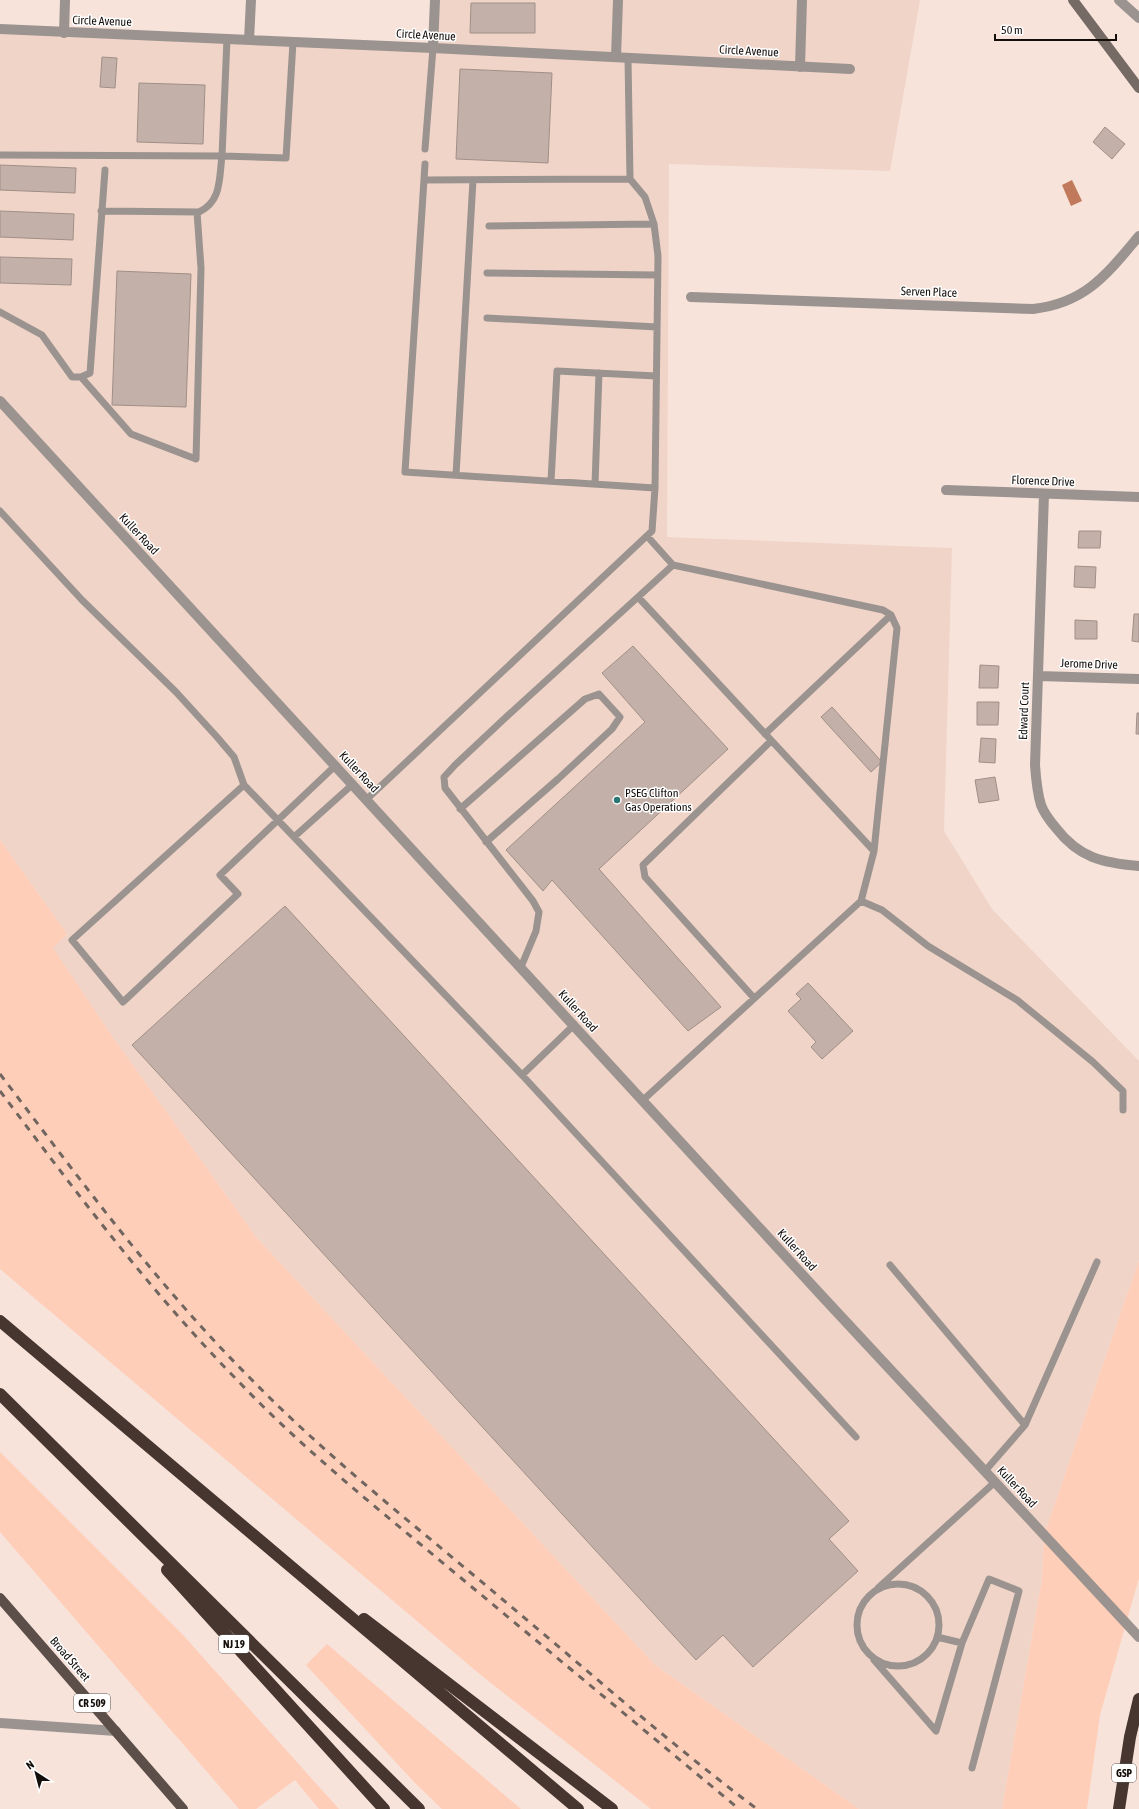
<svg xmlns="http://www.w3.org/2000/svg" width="1139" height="1809" viewBox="0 0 1139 1809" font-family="'Asap Condensed',sans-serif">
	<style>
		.built { fill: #f0d4c8 }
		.green { fill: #ffceb9 }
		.water { fill: #c07a5b }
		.building { fill: #c3b0a8; stroke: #a18f87 }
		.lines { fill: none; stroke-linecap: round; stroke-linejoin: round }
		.lane { stroke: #9b938f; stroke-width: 7 }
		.street { stroke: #9b938f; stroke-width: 10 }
		.secondary { stroke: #766a65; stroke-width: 10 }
		.primary { stroke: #5c4e48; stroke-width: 10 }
		.highway { stroke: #46362f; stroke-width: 12 }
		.rail { stroke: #70655f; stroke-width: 3; stroke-dasharray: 7 7; stroke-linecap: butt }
		.poi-dot { fill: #2d7676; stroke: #fff; stroke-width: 1.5 }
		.labels { text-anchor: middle; stroke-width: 3; stroke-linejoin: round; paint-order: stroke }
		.shield { fill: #fff; stroke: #5a5654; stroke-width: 1 }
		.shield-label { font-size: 11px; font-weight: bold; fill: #140e0b }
		.street-label { font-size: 12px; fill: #140e0b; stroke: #fff }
		.poi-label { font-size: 12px; fill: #140e0b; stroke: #fff; text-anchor: start }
	</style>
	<rect width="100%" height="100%" fill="#f7e3da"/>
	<path class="built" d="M 436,0 L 920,0 L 890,171 L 669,164 L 667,537 L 952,548 L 944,831 L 992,909 L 1139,1061 L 1139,1260 L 1044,1535 L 1042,1579 L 1002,1809 L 859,1809 L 655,1665 L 256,1237 L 112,1036 L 52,948 L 67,934 L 0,840 L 0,27 L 433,48 Z"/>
	<path class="green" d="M 0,840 L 67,934 L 53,948 L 112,1036 L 256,1237 L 655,1665 L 859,1809 L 651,1809 L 482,1676 L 0,1269 Z
		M 1139,1260 L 1139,1578 L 1100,1715 L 1087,1809 L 1002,1809 L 1042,1579 L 1044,1535 Z
		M 0,1452 L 183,1635 L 339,1809 L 319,1809 L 295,1780 L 256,1809 L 239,1809 L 0,1532 Z
		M 327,1644 L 521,1809 L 442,1809 L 415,1783 L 306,1665 Z"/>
	<path class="water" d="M 1072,180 L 1082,201 L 1071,206 L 1062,185 Z"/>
	<path class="building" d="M 471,3 L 535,3 L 535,33 L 470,33 Z
		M 102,57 L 117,58 L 115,88 L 100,87 Z
		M 460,69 L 552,73 L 548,163 L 456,159 Z
		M 139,83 L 205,85 L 203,144 L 137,142 Z
		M 1105,127 L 1125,144 L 1112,159 L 1093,142 Z
		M 0,165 L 76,168 L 75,193 L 0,190 Z
		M 0,211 L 74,214 L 73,240 L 0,237 Z
		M 0,257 L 72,259 L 71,285 L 0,283 Z
		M 117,271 L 191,274 L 186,407 L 112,405 Z
		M 1079,531 L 1101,531 L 1100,548 L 1078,548 Z
		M 1075,566 L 1096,567 L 1095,588 L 1074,587 Z
		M 1134,614 L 1139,614 L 1139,642 L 1132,641 Z
		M 1075,620 L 1097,621 L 1097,639 L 1075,639 Z
		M 633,646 L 728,749 L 599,869 L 721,1007 L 688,1031 L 552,880 L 543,891 L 506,850 L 645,722 L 602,673 Z
		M 980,665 L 999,666 L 998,688 L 979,688 Z
		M 977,702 L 999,702 L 998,725 L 977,725 Z
		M 832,707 L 882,762 L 871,772 L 821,717 Z
		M 1137,713 L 1139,713 L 1139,734 L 1136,734 Z
		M 981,738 L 996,739 L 995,763 L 979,762 Z
		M 995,777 L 999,800 L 979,803 L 975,780 Z
		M 285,906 L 849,1521 L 829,1539 L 858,1571 L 753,1667 L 723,1635 L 696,1660 L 132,1045 Z
		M 808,983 L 853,1031 L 822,1059 L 811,1047 L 816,1042 L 788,1011 L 801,999 L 796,994 Z"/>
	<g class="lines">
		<path class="lane" d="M 227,39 L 222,156 L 286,158 L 293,42
			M 628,58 L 630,179 L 645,197 L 654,224 L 658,256 L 655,488
			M 425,149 L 433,48
			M 0,155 L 222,156 C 219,178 222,201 199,212 L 101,211
			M 424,180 L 630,179
			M 489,226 L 654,224
			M 487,273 L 657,275
			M 0,312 L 42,335 L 72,377 L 81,377 L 90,373 L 105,170
			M 487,318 L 657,327
			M 81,377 L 131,434 L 196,459 L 201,268 L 197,212
			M 456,475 L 473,180
			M 551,481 L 557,371 L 656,376
			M 595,484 L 599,373
			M 0,511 L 82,600 L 176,692 L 217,737 L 234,757 L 244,785
			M 647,536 L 673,565 L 883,610 L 891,615 L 897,628 L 874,851
			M 638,597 L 673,565
			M 765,734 L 891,615
			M 336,765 L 220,875 L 238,894 L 123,1002 L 72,940 L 244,785 L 294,837 L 522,1075
			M 367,799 L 652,531 L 655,488 L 405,472 L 425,164
			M 460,809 L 585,699 L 599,694 L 620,717 L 612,729 L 558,779 L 486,842
			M 294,837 L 353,784
			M 861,901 L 882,910 L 928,946 L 1017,1000 L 1093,1062 L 1123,1091 L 1123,1110
			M 521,967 L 536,931 L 539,912 L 533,901 L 445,788 L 444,777 L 455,765 L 504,719 L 638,597 L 874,851 L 861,901 L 643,1100
			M 754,998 L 645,877 L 643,865 L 771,741
			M 574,1025 L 522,1075 L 856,1437
			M 890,1265 L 1025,1425
			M 985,1471 L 1025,1425 L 1097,1262
			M857 1625a41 41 0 1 1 82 0a41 41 0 1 1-82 0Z
			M 878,1588 L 995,1482
			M 937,1637 L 962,1643 L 989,1579 L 1019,1591 L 972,1768
			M 874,1660 L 936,1731 L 962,1643"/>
		<path class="street" d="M 1119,0 L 1139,18
			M 0,29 L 433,48 L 850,69
			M 64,33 L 65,0
			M 249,40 L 251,0
			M 433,48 L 435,0
			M 616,57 L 618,0
			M 800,67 L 802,0
			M 691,297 L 1033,309 C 1086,303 1107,274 1139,236
			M 0,401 L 821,1295 L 1139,1637
			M 946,490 L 1139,497
			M 1044,494 L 1035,765 C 1036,779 1037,792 1041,805 C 1044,813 1050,821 1056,828 C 1079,858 1103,863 1139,866
			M 1038,676 L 1139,679
			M 0,1723 L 116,1731"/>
		<path class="secondary" d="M 1073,0 L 1139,88"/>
		<path class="primary" d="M 0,1598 L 183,1809"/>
		<path class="highway" d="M 0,1321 L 578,1809
			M 0,1394 L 419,1809
			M 167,1570 L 384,1809
			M 364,1619 L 612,1809
			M 1119,1809 L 1130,1737 L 1139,1699"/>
		<path class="rail" d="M 0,1074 C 79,1178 157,1285 250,1378 C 328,1458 417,1527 502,1599 C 586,1669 669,1743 757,1809
			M 0,1091 C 76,1192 152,1294 241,1384 C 307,1453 382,1512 455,1573 C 550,1652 644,1730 739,1809"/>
	</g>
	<circle class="poi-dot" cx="617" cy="800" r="4"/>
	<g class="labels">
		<g class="shield">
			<rect x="219" y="1635" width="30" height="18" rx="3"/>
			<rect x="74" y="1694" width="36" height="18" rx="3"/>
			<rect x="1112" y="1764" width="24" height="18" rx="3"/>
		</g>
		<g class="shield-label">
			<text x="234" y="1648">NJ 19</text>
			<text x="92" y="1707">CR 509</text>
			<text x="1124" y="1777">GSP</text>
		</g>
		<g class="street-label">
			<text transform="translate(102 21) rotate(2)" y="4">Circle Avenue</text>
			<text transform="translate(426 35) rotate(3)" y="4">Circle Avenue</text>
			<text transform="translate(749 51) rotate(3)" y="4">Circle Avenue</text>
			<text transform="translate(929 292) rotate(2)" y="4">Serven Place</text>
			<text transform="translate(1043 481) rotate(2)" y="4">Florence Drive</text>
			<text transform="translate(139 534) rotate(47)" y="4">Kuller Road</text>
			<text transform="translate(1089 664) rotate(2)" y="4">Jerome Drive</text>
			<text transform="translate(1024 711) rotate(-88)" y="4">Edward Court</text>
			<text transform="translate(359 772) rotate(47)" y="4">Kuller Road</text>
			<text transform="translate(578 1011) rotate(48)" y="4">Kuller Road</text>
			<text transform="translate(797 1250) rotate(48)" y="4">Kuller Road</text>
			<text transform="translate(1017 1487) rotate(47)" y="4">Kuller Road</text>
			<text transform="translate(70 1659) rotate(49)" y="4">Broad Street</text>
		</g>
		<g class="poi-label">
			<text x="625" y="797">PSEG Clifton<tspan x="625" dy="14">Gas Operations</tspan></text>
		</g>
	</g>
	<g transform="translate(36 1773) rotate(324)" stroke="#ffffff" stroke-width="3" paint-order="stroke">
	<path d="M0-3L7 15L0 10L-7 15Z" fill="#140e0b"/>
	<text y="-6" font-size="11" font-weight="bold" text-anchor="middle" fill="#140e0b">N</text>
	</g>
	<path d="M995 34v6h121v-6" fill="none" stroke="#140e0b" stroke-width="2"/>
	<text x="1001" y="34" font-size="12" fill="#140e0b" stroke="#ffffff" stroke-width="3" paint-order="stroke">50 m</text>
</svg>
